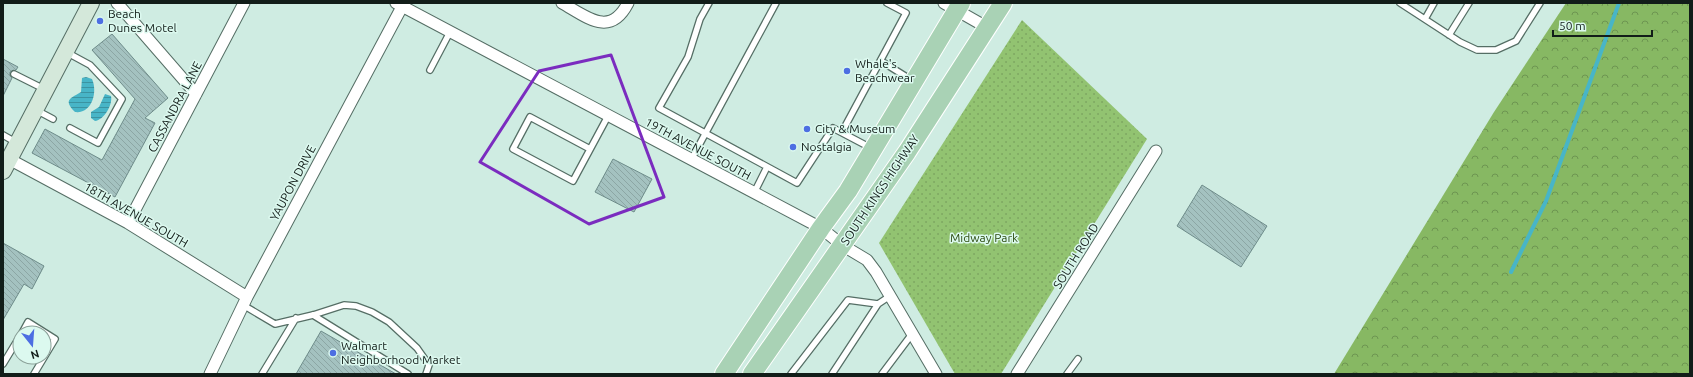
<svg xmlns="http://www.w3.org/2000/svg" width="1693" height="377" viewBox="0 0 1693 377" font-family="Ubuntu,sans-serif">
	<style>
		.forest { fill: url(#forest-crowns) }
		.park { fill: url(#park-dots) }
		.water { fill: url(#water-rules) }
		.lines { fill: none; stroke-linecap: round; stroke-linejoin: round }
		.stream { stroke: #48b5c7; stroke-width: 4 }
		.building { fill: url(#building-back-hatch); stroke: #6e8c8a }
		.service-casing { stroke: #556e65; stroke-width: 8 }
		.minor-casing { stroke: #556e65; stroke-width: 13 }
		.secondary-casing { stroke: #556e65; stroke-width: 18 }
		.primary-casing { stroke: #fff; stroke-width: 20 }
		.service { stroke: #fff; stroke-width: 5.5 }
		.minor { stroke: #fff; stroke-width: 11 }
		.secondary { stroke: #d4e8da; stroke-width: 16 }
		.primary { stroke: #a9d2b5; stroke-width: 18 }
		.marked { fill: none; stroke: #7b2cbf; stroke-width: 3; stroke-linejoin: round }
		.poi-dot { fill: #4d6ee2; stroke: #dcf9ef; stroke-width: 1.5 }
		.labels { text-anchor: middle; stroke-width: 3; stroke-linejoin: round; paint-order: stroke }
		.poi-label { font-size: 12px; fill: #121d19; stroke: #dcf9ef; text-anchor: start }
		.street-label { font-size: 12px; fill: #121d19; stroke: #dcf9ef }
		.park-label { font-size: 12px; fill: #2c4b0f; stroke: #dcf9ef }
	</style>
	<defs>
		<pattern id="forest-crowns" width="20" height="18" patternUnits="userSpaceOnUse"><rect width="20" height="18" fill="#87b863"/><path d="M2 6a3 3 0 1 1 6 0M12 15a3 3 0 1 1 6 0" fill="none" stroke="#6d9551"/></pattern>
		<pattern id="park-dots" width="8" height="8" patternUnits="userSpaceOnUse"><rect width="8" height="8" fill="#92c371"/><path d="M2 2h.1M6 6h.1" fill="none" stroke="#7da761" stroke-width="1.8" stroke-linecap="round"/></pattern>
		<pattern id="water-rules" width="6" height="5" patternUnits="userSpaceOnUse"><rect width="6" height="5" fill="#48b5c7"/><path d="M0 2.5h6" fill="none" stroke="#3b93a1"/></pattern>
		<pattern id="building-back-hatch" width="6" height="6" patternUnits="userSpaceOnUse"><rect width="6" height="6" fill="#a4c2c0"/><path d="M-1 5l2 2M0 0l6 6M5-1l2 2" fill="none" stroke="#8ca6a4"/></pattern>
	</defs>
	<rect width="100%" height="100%" fill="#cfece2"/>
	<path class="forest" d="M 1566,3 L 1690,3 L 1690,374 L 1334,374 L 1494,112 Z"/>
	<path class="park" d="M 1022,20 L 1147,139 L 1001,374 L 955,374 L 879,243 Z"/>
	<path class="water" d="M 86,77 L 92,79 C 98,92 92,114 75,112 C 62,99 72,98 81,92 L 82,78 Z
		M 105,94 L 111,96 C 113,105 104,120 95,121 L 91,118 L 91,112 L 99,107 Z"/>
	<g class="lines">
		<path class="stream" d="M 1511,272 L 1546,201 L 1619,3"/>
	</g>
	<path class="building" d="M 112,34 L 168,98 L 145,118 L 155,123 L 115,197 L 32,153 L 45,129 L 102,160 L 135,99 L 92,50 Z
		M 3,59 L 18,67 L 16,70 L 10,72 L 10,75 L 12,78 L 3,96 Z
		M 613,159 L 652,179 L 634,212 L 595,192 Z
		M 1202,185 L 1267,226 L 1241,267 L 1177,226 Z
		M 3,243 L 44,266 L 32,289 L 24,284 L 3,320 Z
		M 321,331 L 396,374 L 296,374 Z"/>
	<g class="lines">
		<defs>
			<path id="service" d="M 709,3 L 700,19 L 688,57 L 659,108 L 797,183 L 833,128 L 871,148
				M 1400,3 L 1460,42 L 1477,50 L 1496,50 L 1516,41 L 1540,3
				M 1425,19 L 1434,3
				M 1449,35 L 1469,3
				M 66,52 L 90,65 L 122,99 L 98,143 L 70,128
				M 881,61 L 913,81
				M 430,70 L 450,32
				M 14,74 L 44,89
				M 36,110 L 53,119
				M 842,132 L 906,13 L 887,3
				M 3,135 L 17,143
				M 590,149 L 530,117 L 513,149 L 573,181 L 608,116
				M 691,160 L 776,3
				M 754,193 L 767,167
				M 243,305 L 275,324 L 313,315 L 344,305 L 356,306 L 372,312 L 389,322 L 417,348 L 429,365 L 426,374
				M 313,315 L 408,374
				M 22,333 L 28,322 L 55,339 L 34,374
				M 3,364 L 20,336
				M 262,374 L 296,318
				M 791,374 L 848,300 L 878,304 L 890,296
				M 832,374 L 878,304
				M 882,374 L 912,334
				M 1067,374 L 1078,359"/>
			<path id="minor" d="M 117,3 L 196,94
				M 396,3 L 821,228 L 842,245 L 867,260 L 876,272 L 936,374
				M 562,3 C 587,17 610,38 628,3
				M 944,3 L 988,28
				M 9,159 L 128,223 L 247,297
				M 128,223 L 244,3
				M 210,374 L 247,297 L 404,3
				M 1017,374 L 1156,151"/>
			<path id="secondary" d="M 3,171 L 91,3"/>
			<path id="primary" d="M 724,374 L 821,228 L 848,191 L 961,3
				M 752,374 L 907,152 L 1003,3"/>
		</defs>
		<use href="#service" class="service-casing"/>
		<use href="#minor" class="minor-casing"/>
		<use href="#secondary" class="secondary-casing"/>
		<use href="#primary" class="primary-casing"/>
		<use href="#service" class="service"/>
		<use href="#minor" class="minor"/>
		<use href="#secondary" class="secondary"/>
		<use href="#primary" class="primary"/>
	</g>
	<path class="marked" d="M 611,55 L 664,197 L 589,224 L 480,162 L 539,71 Z"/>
	<g class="poi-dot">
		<circle cx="100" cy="21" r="4"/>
		<circle cx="847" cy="71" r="4"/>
		<circle cx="807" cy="129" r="4"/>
		<circle cx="793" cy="147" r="4"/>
		<circle cx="333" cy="353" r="4"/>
	</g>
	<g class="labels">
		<g class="poi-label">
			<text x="108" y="18">Beach<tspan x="108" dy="14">Dunes Motel</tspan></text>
			<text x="855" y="68">Whale's<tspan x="855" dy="14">Beachwear</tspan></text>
			<text x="815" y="133">City &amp; Museum</text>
			<text x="801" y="151">Nostalgia</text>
			<text x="341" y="350">Walmart<tspan x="341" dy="14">Neighborhood Market</tspan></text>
		</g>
		<g class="street-label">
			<text transform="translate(175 107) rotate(-62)" y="4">CASSANDRA LANE</text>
			<text transform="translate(698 149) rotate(28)" y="4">19TH AVENUE SOUTH</text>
			<text transform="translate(293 183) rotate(-62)" y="4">YAUPON DRIVE</text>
			<text transform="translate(880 190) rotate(-56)" y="4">SOUTH KINGS HIGHWAY</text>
			<text transform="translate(136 215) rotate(30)" y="4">18TH AVENUE SOUTH</text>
			<text transform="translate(1076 256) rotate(-58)" y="4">SOUTH ROAD</text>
		</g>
		<g class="park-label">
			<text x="984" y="242">Midway Park</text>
		</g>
	</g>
	<rect width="1693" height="377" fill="none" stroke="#121d19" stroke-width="8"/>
	<g transform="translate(32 345) rotate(163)"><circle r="19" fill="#dcf9ef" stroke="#8ba199"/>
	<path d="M0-3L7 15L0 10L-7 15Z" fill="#4d6ee2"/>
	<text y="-6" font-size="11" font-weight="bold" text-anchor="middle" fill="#121d19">N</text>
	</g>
	<path d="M1553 30v6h99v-6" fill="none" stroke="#121d19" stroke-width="2"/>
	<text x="1559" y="30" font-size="12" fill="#121d19" stroke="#dcf9ef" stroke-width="3" paint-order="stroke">50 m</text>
</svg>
